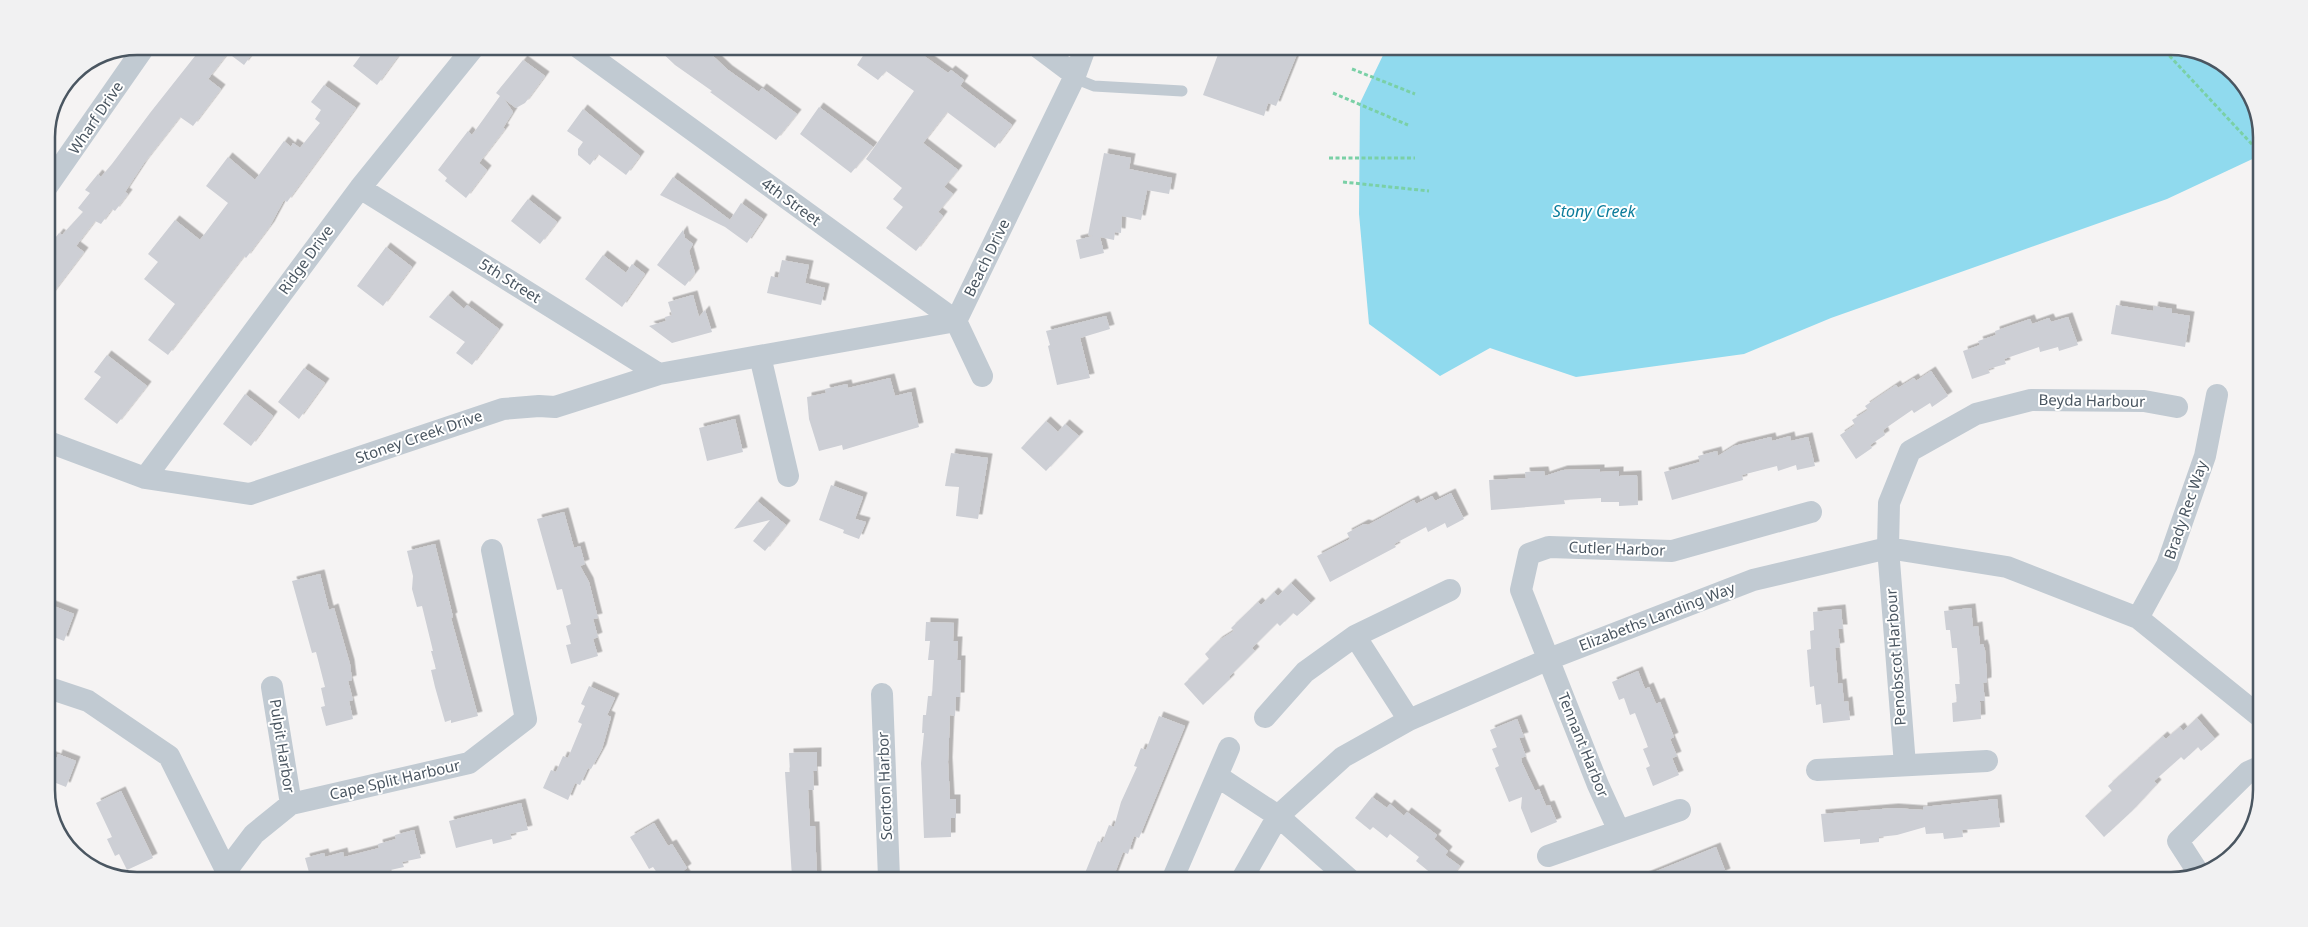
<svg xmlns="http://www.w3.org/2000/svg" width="2308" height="927" viewBox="0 0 2308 927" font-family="'Noto Sans',sans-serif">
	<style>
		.water { fill: #90daee }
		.building { fill: #cdcfd5; filter: url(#shadow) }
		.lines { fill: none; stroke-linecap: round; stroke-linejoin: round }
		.path { stroke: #7ad0a6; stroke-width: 3; stroke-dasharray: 4 2.5; stroke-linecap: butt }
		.service { stroke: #c1cad2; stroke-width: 11 }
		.minor { stroke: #c1cad2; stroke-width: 22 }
		.labels { text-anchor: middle; stroke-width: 4; stroke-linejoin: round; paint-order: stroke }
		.street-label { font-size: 15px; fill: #4a5661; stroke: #fff }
		.water-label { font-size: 16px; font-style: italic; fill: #0c7c9b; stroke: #fff }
		.rim { fill: none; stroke: #4a5661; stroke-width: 2.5 }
	</style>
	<defs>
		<filter id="shadow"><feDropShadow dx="4.5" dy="-4.5" stdDeviation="0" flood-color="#0004"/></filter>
	</defs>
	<rect width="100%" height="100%" fill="#f5f3f3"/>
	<path class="water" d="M 1386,49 L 2201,51 L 2243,81 L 2262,130 L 2261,155 L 2167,199 L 1831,318 L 1744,354 L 1576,377 L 1490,348 L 1440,376 L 1369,324 L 1359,214 L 1360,103 Z"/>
	<path class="building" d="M 203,46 L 257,47 L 244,65 L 228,53 L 208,79 L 221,89 L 193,126 L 180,117 L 144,163 L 125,192 L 128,194 L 115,211 L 112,209 L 101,224 L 95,221 L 76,246 L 84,252 L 46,302 L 46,250 L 59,233 L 62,235 L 83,212 L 78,208 L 90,193 L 85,190 L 98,174 L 101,177 L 112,164 L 150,113 Z
		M 367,47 L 401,47 L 397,53 L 399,55 L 377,85 L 353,66 Z
		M 656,47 L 705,48 L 714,54 L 713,56 L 728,70 L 759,92 L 762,88 L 797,114 L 776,140 L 710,92 L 712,91 L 675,65 Z
		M 868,48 L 913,48 L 948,73 L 951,70 L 964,80 L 960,86 L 1012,125 L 995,148 L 947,112 L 923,143 L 958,170 L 944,187 L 953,194 L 938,212 L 943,216 L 916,251 L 886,228 L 903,207 L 893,199 L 902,188 L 866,159 L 914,91 L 886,71 L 878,80 L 857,65 Z
		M 1220,49 L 1299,49 L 1276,106 L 1268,103 L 1264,116 L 1203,95 Z
		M 523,60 L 545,76 L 525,103 L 516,108 L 504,99 L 513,112 L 503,128 L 505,129 L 479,163 L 487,170 L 466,198 L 445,181 L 447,178 L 438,170 L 468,131 L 472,135 L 500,96 L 496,93 Z
		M 324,85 L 356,108 L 287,202 L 284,200 L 270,226 L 246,258 L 244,256 L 168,355 L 148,340 L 175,304 L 144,279 L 158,262 L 148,254 L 175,220 L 200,240 L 228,203 L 206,186 L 228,157 L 255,180 L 284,141 L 291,147 L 293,143 L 300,148 L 320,123 L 315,119 L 321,110 L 311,102 Z
		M 819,107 L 873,147 L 851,173 L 800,134 Z
		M 583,109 L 640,156 L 626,175 L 598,154 L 590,165 L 578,155 L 578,149 L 583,142 L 567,131 Z
		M 1104,153 L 1131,158 L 1129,169 L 1172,178 L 1169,194 L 1147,190 L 1141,220 L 1122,216 L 1121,233 L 1115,232 L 1114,240 L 1100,237 L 1104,253 L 1080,259 L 1076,240 L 1093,236 L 1088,235 Z
		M 673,177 L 730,220 L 741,203 L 763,219 L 747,243 L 725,227 L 660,195 Z
		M 528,199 L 557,222 L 540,244 L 511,221 Z
		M 683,230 L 685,238 L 693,244 L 689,251 L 695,273 L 685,286 L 657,265 Z
		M 386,247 L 412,267 L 383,306 L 357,286 Z
		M 603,255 L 626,273 L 632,264 L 645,274 L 622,307 L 585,279 Z
		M 782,260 L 809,265 L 805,283 L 825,288 L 821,305 L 767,293 L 771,276 L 778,278 Z
		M 448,295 L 464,309 L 467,305 L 499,329 L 472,365 L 456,353 L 465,342 L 429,317 Z
		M 693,295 L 699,317 L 705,310 L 712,332 L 672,343 L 649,326 L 666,321 L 665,317 L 672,315 L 668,302 Z
		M 2116,305 L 2153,311 L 2154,306 L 2172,309 L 2172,313 L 2190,316 L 2185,347 L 2111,334 Z
		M 1106,316 L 1110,329 L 1080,338 L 1090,378 L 1057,385 L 1048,346 L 1050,345 L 1046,331 Z
		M 2068,317 L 2078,345 L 2059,351 L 2058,347 L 2040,352 L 2039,347 L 2004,359 L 2006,364 L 1988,369 L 1990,373 L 1972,379 L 1963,351 L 1980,345 L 1978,341 L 1996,335 L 1995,331 L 2030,319 L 2032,324 L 2049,318 L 2051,322 Z
		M 107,355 L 147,386 L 117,424 L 84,399 L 101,377 L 94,372 Z
		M 304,368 L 325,383 L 299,419 L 278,402 Z
		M 1931,371 L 1948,396 L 1932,407 L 1930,403 L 1914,413 L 1912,410 L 1883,430 L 1885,435 L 1870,445 L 1872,448 L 1856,459 L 1840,435 L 1855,425 L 1852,420 L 1868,410 L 1865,406 L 1896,385 L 1898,388 L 1914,378 L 1916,381 Z
		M 890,378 L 895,396 L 911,392 L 919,427 L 843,450 L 842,445 L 819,451 L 809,419 L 807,397 L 826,393 L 825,389 L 847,384 L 848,388 Z
		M 245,394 L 273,416 L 251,446 L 223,424 Z
		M 735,419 L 743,452 L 707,461 L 699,428 Z
		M 1046,421 L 1058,432 L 1065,424 L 1079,436 L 1046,471 L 1021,448 Z
		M 1790,436 L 1791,441 L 1808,437 L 1815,466 L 1797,470 L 1796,465 L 1778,471 L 1777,466 L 1742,475 L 1743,480 L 1672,500 L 1664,472 L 1700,462 L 1698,456 L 1717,451 L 1718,456 L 1734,446 L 1771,437 L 1772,441 Z
		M 951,453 L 988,458 L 978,519 L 956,516 L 959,487 L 945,486 Z
		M 1600,469 L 1600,472 L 1619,471 L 1619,476 L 1637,475 L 1638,505 L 1619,506 L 1619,502 L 1601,502 L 1601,498 L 1564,500 L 1565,504 L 1491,510 L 1489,480 L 1526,478 L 1525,472 L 1544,471 L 1545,476 L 1563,470 Z
		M 831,485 L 863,497 L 855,519 L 866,522 L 859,539 L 843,533 L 844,530 L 819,520 Z
		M 1451,493 L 1464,519 L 1447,528 L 1445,523 L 1428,532 L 1426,527 L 1394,544 L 1396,547 L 1330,582 L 1317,556 L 1350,539 L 1347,533 L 1364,524 L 1368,525 L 1414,500 L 1416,504 L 1432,496 L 1435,501 Z
		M 757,501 L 786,525 L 765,551 L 753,541 L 770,520 L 734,529 Z
		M 564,512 L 574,548 L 580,546 L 585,564 L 580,566 L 589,582 L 598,618 L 593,619 L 598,637 L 593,639 L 598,656 L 571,664 L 566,645 L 571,644 L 566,626 L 571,624 L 562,589 L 557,590 L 537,519 Z
		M 435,544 L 453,617 L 451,618 L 478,716 L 451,723 L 451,720 L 445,722 L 435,687 L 431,670 L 436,669 L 431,651 L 433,651 L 422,606 L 417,607 L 412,589 L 413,576 L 407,551 Z
		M 320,574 L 329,610 L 334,608 L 350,664 L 352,680 L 348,681 L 353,700 L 349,701 L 353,719 L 326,726 L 321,707 L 325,706 L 321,688 L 325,687 L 316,652 L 312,653 L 292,581 Z
		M 1291,583 L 1311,603 L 1297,616 L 1293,613 L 1280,626 L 1277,623 L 1252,648 L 1255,651 L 1229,677 L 1230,679 L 1203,705 L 1184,684 L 1209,659 L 1205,654 L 1218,641 L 1234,631 L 1231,628 L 1258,602 L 1261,605 L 1274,592 L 1278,596 Z
		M 46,603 L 74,614 L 64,641 L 46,634 Z
		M 1971,608 L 1973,627 L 1978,626 L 1980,645 L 1983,644 L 1985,650 L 1987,676 L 1987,682 L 1983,683 L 1985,701 L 1980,701 L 1981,719 L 1953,722 L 1952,703 L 1957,702 L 1955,684 L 1960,684 L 1957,648 L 1952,648 L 1950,630 L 1946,630 L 1944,611 Z
		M 1841,609 L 1843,629 L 1838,629 L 1840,647 L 1835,648 L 1838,684 L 1842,683 L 1844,702 L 1848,701 L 1850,720 L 1823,723 L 1821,704 L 1816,705 L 1814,686 L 1810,687 L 1807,650 L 1811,649 L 1810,631 L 1814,630 L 1813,612 Z
		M 926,622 L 954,623 L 953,641 L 958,641 L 957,660 L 961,660 L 960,697 L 956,697 L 955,716 L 950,715 L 948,762 L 950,799 L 956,799 L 956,818 L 951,818 L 951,837 L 924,838 L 921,763 L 924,733 L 922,733 L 923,715 L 926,715 L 928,696 L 932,696 L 934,660 L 928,660 L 930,641 L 925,641 Z
		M 1638,671 L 1645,689 L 1649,687 L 1656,704 L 1660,702 L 1674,737 L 1670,739 L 1677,756 L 1672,758 L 1679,775 L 1653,786 L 1646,768 L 1650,766 L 1643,749 L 1648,747 L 1635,713 L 1630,715 L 1624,698 L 1619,700 L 1612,682 Z
		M 589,686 L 615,698 L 607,715 L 611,717 L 602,749 L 591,769 L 588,768 L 580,785 L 575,783 L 568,800 L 543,788 L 551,770 L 556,772 L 563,756 L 568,758 L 582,724 L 578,722 L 585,706 L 581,704 Z
		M 1159,716 L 1185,726 L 1139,838 L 1134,836 L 1128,854 L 1123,852 L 1113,878 L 1083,878 L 1098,841 L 1102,843 L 1109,825 L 1114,827 L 1121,802 L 1137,767 L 1134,766 L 1141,748 L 1146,750 Z
		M 2197,718 L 2215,739 L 2201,751 L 2198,747 L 2184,760 L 2181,757 L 2154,781 L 2157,784 L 2132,811 L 2104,837 L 2085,816 L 2112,791 L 2108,786 L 2163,736 L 2166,739 L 2180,727 L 2183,731 Z
		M 1517,719 L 1524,737 L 1519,738 L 1526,756 L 1521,758 L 1522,763 L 1535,791 L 1539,789 L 1546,806 L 1550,805 L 1557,822 L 1531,833 L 1521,808 L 1522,797 L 1509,802 L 1495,768 L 1499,766 L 1492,749 L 1497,747 L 1490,730 Z
		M 817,752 L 817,771 L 813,771 L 814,790 L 808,790 L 810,826 L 815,826 L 817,878 L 792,877 L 785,772 L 790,772 L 789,753 Z
		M 46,754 L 57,758 L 58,754 L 76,761 L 66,787 L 46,779 Z
		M 121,791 L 153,858 L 127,870 L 119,854 L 115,856 L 107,839 L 112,837 L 96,803 Z
		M 1372,797 L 1387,808 L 1390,804 L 1404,816 L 1407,812 L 1437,835 L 1434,839 L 1448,851 L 1445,855 L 1460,866 L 1450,879 L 1438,879 L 1416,861 L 1419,857 L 1390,834 L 1387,838 L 1373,827 L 1370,830 L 1355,818 Z
		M 1997,799 L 2000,827 L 1962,830 L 1963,837 L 1944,839 L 1943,833 L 1926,834 L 1925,827 L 1897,835 L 1879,837 L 1879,842 L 1860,844 L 1860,839 L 1824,842 L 1821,814 L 1894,808 L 1923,810 L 1923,807 Z
		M 521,803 L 528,830 L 510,834 L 512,839 L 493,844 L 492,839 L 456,848 L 449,821 Z
		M 654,823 L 668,846 L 672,844 L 687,868 L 683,871 L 687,877 L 660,877 L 653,867 L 649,869 L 641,855 L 630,837 Z
		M 414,830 L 421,858 L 402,862 L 404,867 L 386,871 L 387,877 L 310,876 L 305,858 L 324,853 L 325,857 L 343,852 L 344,857 L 379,848 L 378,844 L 396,839 L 395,835 Z
		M 1716,847 L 1726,873 L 1710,880 L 1637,879 Z"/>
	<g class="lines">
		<path class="path" d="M 2165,51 L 2261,154
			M 1352,69 L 1415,94
			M 1333,93 L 1408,125
			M 1329,158 L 1415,158
			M 1343,182 L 1429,191"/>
		<path class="service" d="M 1074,78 L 1094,86 L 1182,91"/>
		<path class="minor" d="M 578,47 L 956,321 L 982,376
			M 1039,48 L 1075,75
			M 46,188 L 145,46
			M 360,188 L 659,374
			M 760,356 L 788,476
			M 46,441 L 145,478 L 250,494 L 503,409 L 539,406 L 555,407 L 659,374 L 956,321 L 1074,78 L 1085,48
			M 145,478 L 360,188 L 474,47
			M 2138,618 L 2167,565 L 2205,456 L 2217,395
			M 1355,636 L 1409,720
			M 46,687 L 88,701 L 169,756 L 229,876
			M 272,687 L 291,804
			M 882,694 L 889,878
			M 1265,717 L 1305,672 L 1355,636 L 1450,590
			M 1905,765 L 1888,548 L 1889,503 L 1910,451 L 1976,414 L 2031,400 L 2144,401 L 2177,407
			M 1817,770 L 1987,761
			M 1217,776 L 1278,816 L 1349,879
			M 1619,831 L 1598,785 L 1521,590 L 1529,554 L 1549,547 L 1672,551 L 1811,512
			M 1548,856 L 1680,810
			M 226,871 L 254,834 L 291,804 L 469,763 L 526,719 L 492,550
			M 2198,872 L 2178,841 L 2248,772 L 2257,768
			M 1173,878 L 1229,748
			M 1242,879 L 1278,816 L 1343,757 L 1409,720 L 1549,659 L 1753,580 L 1888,548 L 2007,567 L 2138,618 L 2258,715"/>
	</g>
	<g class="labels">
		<g class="street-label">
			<text transform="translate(96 118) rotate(-56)" y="5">Wharf Drive</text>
			<text transform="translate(791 202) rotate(36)" y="5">4th Street</text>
			<text transform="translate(987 258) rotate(-64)" y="5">Beach Drive</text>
			<text transform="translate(306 260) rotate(-54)" y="5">Ridge Drive</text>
			<text transform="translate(510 281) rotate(32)" y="5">5th Street</text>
			<text transform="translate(2092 401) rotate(1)" y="5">Beyda Harbour</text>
			<text transform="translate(419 437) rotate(-19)" y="5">Stoney Creek Drive</text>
			<text transform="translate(2186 510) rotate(-71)" y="5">Brady Rec Way</text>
			<text transform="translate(1617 549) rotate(2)" y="5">Cutler Harbor</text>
			<text transform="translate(1657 617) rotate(-21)" y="5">Elizabeths Landing Way</text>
			<text transform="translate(1896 657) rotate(-94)" y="5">Penobscot Harbour</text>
			<text transform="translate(1583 745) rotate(68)" y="5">Tennant Harbor</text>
			<text transform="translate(282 746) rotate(81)" y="5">Pulpit Harbor</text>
			<text transform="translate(395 780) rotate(-13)" y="5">Cape Split Harbour</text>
			<text transform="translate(885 786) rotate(-92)" y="5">Scorton Harbor</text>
		</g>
		<g class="water-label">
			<text x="1594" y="217">Stony Creek</text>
		</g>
	</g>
	<path d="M0 0H2308V927H0ZM137 55H2171A82 82 0 0 1 2253 137V790A82 82 0 0 1 2171 872H137A82 82 0 0 1 55 790V137A82 82 0 0 1 137 55Z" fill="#f1f1f2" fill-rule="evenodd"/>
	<path class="rim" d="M137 55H2171A82 82 0 0 1 2253 137V790A82 82 0 0 1 2171 872H137A82 82 0 0 1 55 790V137A82 82 0 0 1 137 55Z"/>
</svg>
